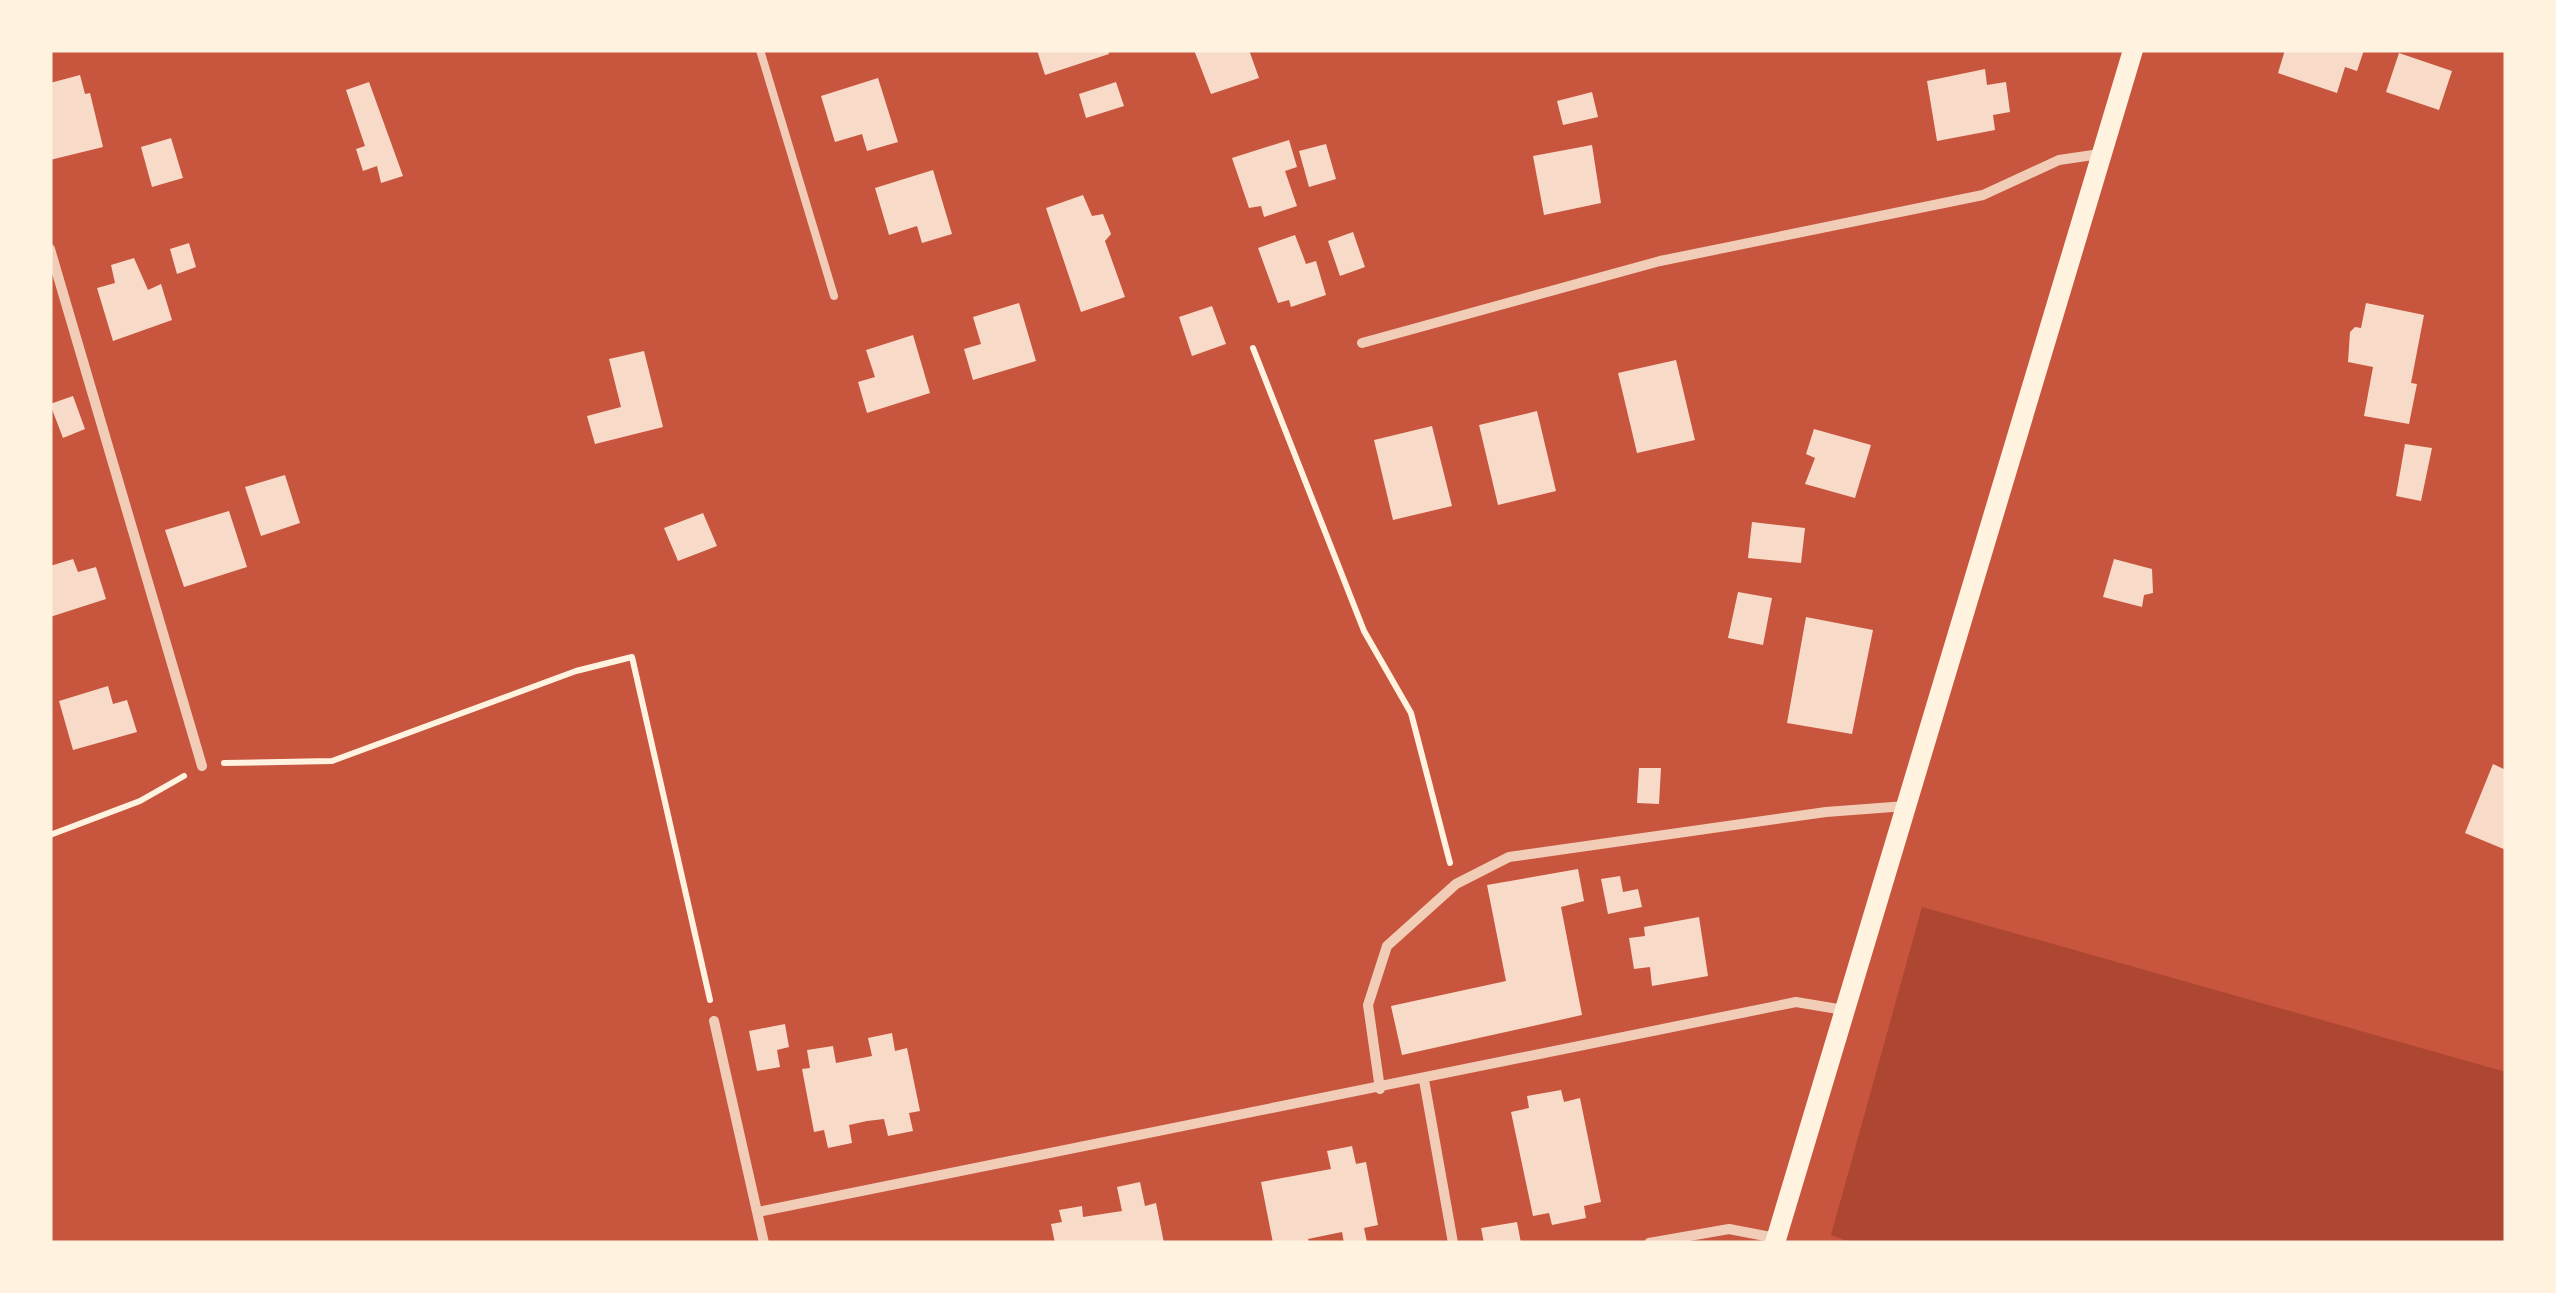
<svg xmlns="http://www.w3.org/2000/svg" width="2556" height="1293" viewBox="0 0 2556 1293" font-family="'PT Sans',sans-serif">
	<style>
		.green { fill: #ae4732 }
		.building { fill: #f7dbc8 }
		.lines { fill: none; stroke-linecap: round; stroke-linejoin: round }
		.path { stroke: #fff3e0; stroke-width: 6 }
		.service { stroke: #f1ccb7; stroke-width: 8 }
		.minor { stroke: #f1ccb7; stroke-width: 10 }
		.secondary { stroke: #fff3e0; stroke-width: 20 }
	</style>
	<rect width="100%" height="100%" fill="#c8553d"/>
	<path class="green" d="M 1922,907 L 2506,1072 L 2506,1243 L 1853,1243 L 1831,1235 Z"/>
	<path class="building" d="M 1037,50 L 1108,50 L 1109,54 L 1045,75 Z
		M 1194,50 L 1249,50 L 1259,78 L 1211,94 Z
		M 2285,50 L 2364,50 L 2357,71 L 2345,67 L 2337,93 L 2278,73 Z
		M 2399,53 L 2452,71 L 2439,110 L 2386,92 Z
		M 1985,69 L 1987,85 L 2006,82 L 2010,112 L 1993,115 L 1995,130 L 1937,141 L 1927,81 Z
		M 80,75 L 85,94 L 90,93 L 103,147 L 50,160 L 50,83 Z
		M 878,78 L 898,142 L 867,151 L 862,134 L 835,142 L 821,96 Z
		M 369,82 L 403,176 L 381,183 L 377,166 L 363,171 L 356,149 L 365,146 L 346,90 Z
		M 1116,82 L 1124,106 L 1086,118 L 1079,94 Z
		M 1592,92 L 1598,117 L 1563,125 L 1557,101 Z
		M 171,138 L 183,178 L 152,187 L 141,147 Z
		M 1289,140 L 1297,167 L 1285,171 L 1297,206 L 1264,217 L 1261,206 L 1249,208 L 1232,158 Z
		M 1326,144 L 1336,179 L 1309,187 L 1299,151 Z
		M 1592,145 L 1601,203 L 1544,215 L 1533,156 Z
		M 933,170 L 952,234 L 922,243 L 917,226 L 889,235 L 875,188 Z
		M 1083,195 L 1092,216 L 1103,214 L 1111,234 L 1105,241 L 1125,297 L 1081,312 L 1046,208 Z
		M 1353,232 L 1365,267 L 1340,276 L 1328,241 Z
		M 1295,235 L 1306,264 L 1316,261 L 1326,295 L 1291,307 L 1289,300 L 1278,303 L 1258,248 Z
		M 189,243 L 196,267 L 177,274 L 170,249 Z
		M 134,258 L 148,290 L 161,284 L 172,320 L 113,341 L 97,288 L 115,283 L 111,265 Z
		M 1019,303 L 1036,361 L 973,380 L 964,349 L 981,344 L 973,317 Z
		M 2366,303 L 2424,315 L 2411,383 L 2417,384 L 2409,424 L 2364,416 L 2373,367 L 2348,362 L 2350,332 L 2355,327 L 2361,328 Z
		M 1212,306 L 1226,344 L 1192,356 L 1179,317 Z
		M 913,335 L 930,393 L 867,413 L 858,382 L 875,377 L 866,350 Z
		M 644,351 L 663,427 L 595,444 L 587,416 L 621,407 L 609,359 Z
		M 1676,360 L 1695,440 L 1637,453 L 1618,373 Z
		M 73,396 L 85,429 L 63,438 L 50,404 Z
		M 1537,411 L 1556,491 L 1498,505 L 1479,425 Z
		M 1432,426 L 1452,506 L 1393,520 L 1374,440 Z
		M 1814,429 L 1871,445 L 1855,498 L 1805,484 L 1815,458 L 1806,454 Z
		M 2405,444 L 2432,448 L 2421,501 L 2396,496 Z
		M 285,475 L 300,523 L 261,536 L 245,487 Z
		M 229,511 L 247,567 L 184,587 L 165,530 Z
		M 703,513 L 717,546 L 678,561 L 664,528 Z
		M 1752,522 L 1805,528 L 1801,563 L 1748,558 Z
		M 73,559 L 78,572 L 96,567 L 106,599 L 50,617 L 50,566 Z
		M 2114,559 L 2152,569 L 2153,593 L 2144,595 L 2142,607 L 2103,597 Z
		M 1738,592 L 1772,598 L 1763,645 L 1728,638 Z
		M 1806,617 L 1873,630 L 1852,734 L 1787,723 Z
		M 108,686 L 113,704 L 127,700 L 137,732 L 73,750 L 59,701 Z
		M 2493,764 L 2506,770 L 2506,850 L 2465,833 Z
		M 1639,768 L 1661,768 L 1659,804 L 1637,803 Z
		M 1578,869 L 1584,901 L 1561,907 L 1582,1015 L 1402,1055 L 1391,1006 L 1506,981 L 1487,885 Z
		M 1620,876 L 1623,892 L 1638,889 L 1642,907 L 1608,914 L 1601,879 Z
		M 1699,917 L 1708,976 L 1652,986 L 1650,967 L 1634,969 L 1629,938 L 1645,936 L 1644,927 Z
		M 785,1024 L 789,1047 L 777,1050 L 780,1067 L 757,1071 L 749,1031 Z
		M 892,1033 L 895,1051 L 907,1048 L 920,1111 L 909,1113 L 913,1131 L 888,1136 L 884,1119 L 867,1121 L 849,1125 L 852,1143 L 828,1148 L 824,1130 L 814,1132 L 802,1069 L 810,1068 L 807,1050 L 833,1046 L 836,1063 L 872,1056 L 868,1038 Z
		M 1561,1090 L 1564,1102 L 1580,1098 L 1601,1202 L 1584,1206 L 1586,1218 L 1552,1225 L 1549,1213 L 1533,1216 L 1511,1112 L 1529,1108 L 1527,1096 Z
		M 1352,1146 L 1356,1164 L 1366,1162 L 1378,1225 L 1364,1228 L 1367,1242 L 1344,1243 L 1342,1232 L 1308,1239 L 1309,1243 L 1273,1243 L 1261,1182 L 1331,1169 L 1327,1151 Z
		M 1140,1182 L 1145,1206 L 1156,1203 L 1164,1243 L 1055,1243 L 1051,1224 L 1062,1222 L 1059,1210 L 1082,1206 L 1083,1217 L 1122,1211 L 1117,1187 Z
		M 1517,1222 L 1521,1243 L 1484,1243 L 1481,1228 Z"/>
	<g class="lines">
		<path class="path" d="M 1253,348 L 1364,631 L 1411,713 L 1450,863
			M 224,763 L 332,761 L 576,671 L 632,657 L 710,1000
			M 50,835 L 140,801 L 184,776"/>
		<path class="service" d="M 760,50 L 834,296"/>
		<path class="minor" d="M 50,249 L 202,766
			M 1362,343 L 1660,261 L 1983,195 L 2059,160 L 2100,154
			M 714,1021 L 764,1243
			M 1424,1080 L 1453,1243
			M 1380,1089 L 1368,1005 L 1387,946 L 1456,884 L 1509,857 L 1826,812 L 1906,806
			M 758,1212 L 1796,1002 L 1844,1010
			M 1649,1243 L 1729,1229 L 1776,1238"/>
		<path class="secondary" d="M 1775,1243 L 2133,50"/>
	</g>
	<rect width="2556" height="1293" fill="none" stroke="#fff3e0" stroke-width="105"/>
</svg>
